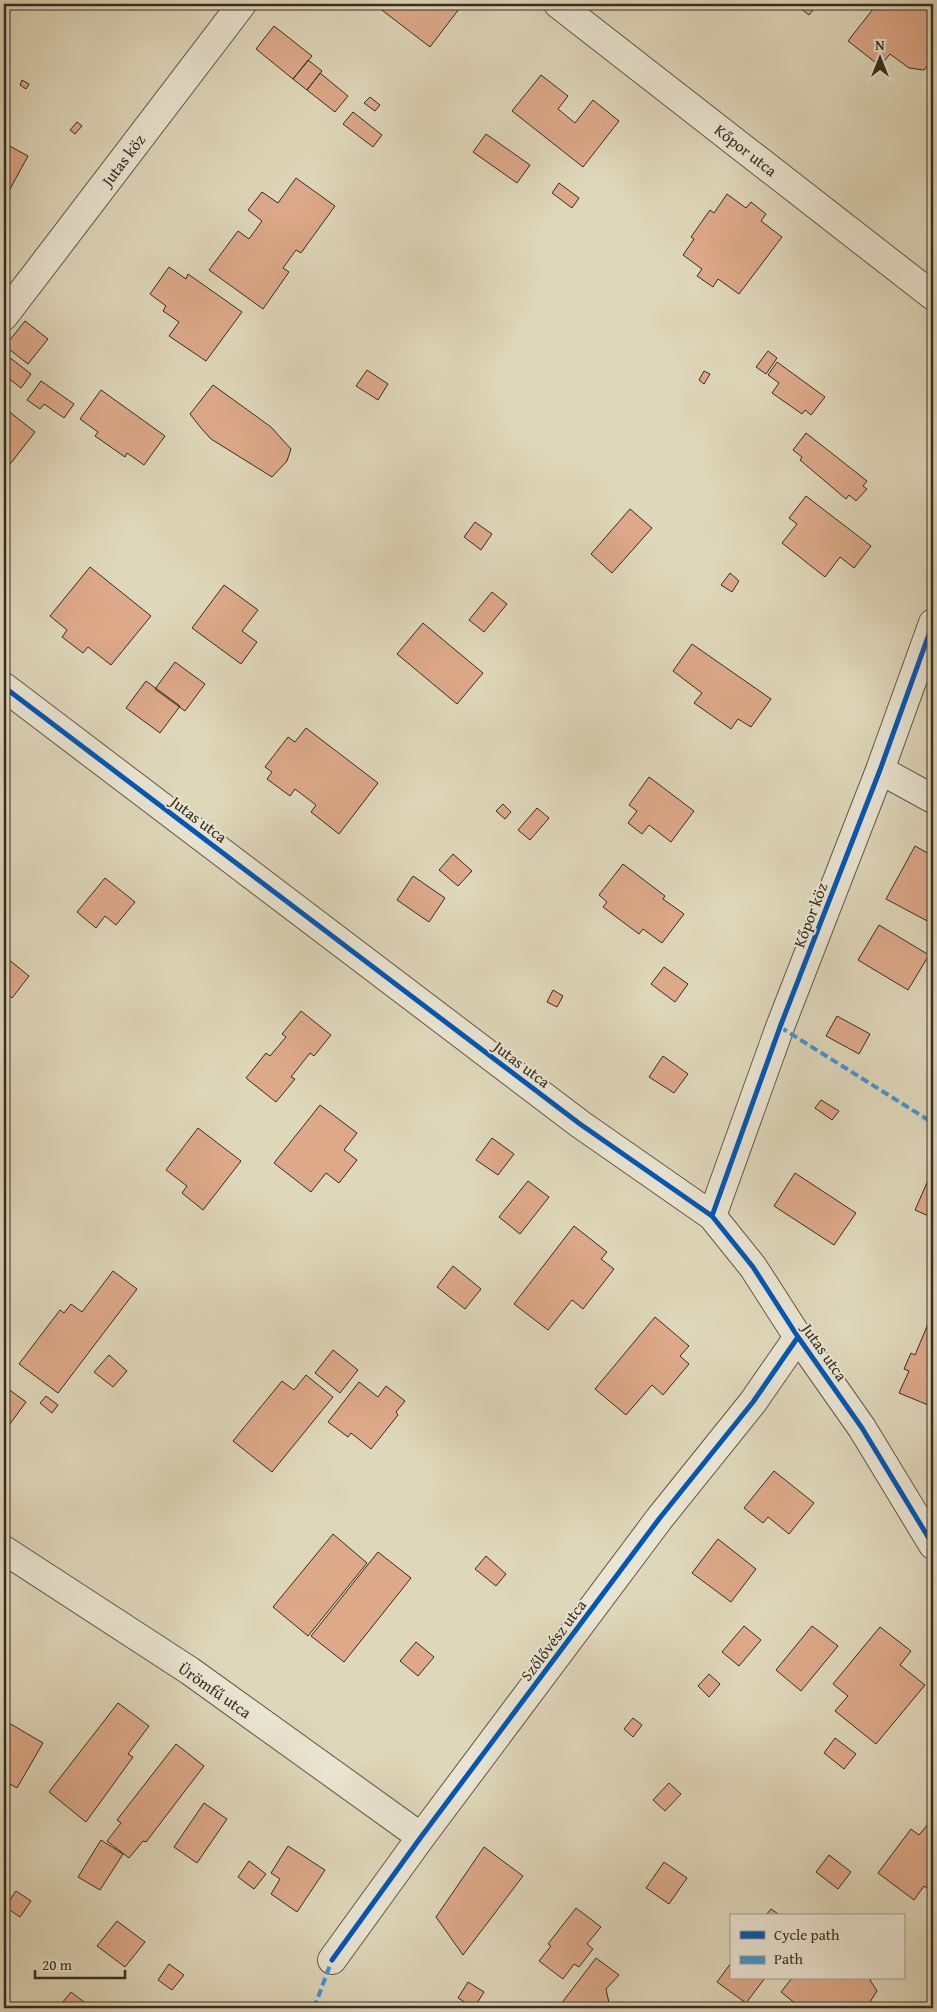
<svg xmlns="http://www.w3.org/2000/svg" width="937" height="2012" viewBox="0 0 937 2012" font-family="'Gentium Book Plus',serif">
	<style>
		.building { fill: #dda989; stroke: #362d20 }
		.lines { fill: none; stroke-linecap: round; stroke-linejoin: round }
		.street-casing { stroke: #605846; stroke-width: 30 }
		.street { stroke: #eae5d2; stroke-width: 28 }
		.quiet { stroke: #3e96d5; stroke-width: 4; stroke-dasharray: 8 4; stroke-linecap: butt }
		.cycleway-casing { stroke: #eae5d2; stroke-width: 8 }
		.cycleway { stroke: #0057b8; stroke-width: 5 }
		.labels { text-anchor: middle; stroke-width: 4; stroke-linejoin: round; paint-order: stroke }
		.street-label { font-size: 16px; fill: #362d20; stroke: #eae5d2 }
	</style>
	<rect width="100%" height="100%" fill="#dfd7ba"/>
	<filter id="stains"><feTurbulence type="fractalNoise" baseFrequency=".004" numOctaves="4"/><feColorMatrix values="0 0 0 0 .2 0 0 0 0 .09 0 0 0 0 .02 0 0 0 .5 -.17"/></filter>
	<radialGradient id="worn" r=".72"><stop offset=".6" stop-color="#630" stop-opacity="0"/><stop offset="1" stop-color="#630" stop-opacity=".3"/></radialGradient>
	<path class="building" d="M 374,4 L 417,4 L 419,5 L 421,4 L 452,4 L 459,9 L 430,47 Z
		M 795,4 L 818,4 L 809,15 Z
		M 877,4 L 933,4 L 933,64 L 930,62 L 924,70 L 909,68 L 890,54 L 880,66 L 848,41 Z
		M 274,26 L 312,56 L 293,79 L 256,49 Z
		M 308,60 L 322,71 L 307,90 L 293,79 Z
		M 320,73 L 348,96 L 335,112 L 307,90 Z
		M 541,75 L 568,96 L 558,109 L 575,123 L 593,100 L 619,121 L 583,167 L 512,111 Z
		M 22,80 L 29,84 L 26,89 L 20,85 Z
		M 370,97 L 380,105 L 375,111 L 364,103 Z
		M 353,112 L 382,135 L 373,147 L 343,124 Z
		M 77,122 L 82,126 L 75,134 L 70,130 Z
		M 486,134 L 530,165 L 517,183 L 473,152 Z
		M 4,143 L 28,156 L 4,200 Z
		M 296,178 L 335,206 L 301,253 L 296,250 L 283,268 L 289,272 L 263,309 L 209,270 L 238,231 L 249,239 L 262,221 L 248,210 L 262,192 L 278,203 Z
		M 559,183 L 579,198 L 572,208 L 552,193 Z
		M 727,194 L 746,208 L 751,202 L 766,214 L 761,221 L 782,237 L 739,294 L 718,279 L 713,287 L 697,276 L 702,269 L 683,255 L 694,239 L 691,237 L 710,210 L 714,213 Z
		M 169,267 L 186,279 L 188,274 L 242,312 L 206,361 L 169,336 L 179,322 L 163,311 L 166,306 L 150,294 Z
		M 25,321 L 48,339 L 28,364 L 5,346 Z
		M 768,351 L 777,358 L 766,374 L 756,367 Z
		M 9,357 L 31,374 L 21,388 L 4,375 L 4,365 Z
		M 777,362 L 825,397 L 811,415 L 805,410 L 802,414 L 772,393 L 779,383 L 768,375 Z
		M 367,370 L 388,384 L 378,400 L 356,386 Z
		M 704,371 L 710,374 L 704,384 L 699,380 Z
		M 41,381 L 74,404 L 64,418 L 44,404 L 40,409 L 27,400 Z
		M 213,385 L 271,427 L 291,449 L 287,461 L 272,477 L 211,439 L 201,428 L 190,414 Z
		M 101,390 L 165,436 L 144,465 L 127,453 L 125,457 L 95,436 L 98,432 L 80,419 Z
		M 7,410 L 35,432 L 4,472 L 4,414 Z
		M 806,433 L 867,481 L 863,486 L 867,489 L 856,501 L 849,495 L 846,499 L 800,460 L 802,457 L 793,450 Z
		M 806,496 L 871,546 L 854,568 L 840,557 L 825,577 L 782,543 L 797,524 L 789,518 Z
		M 630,509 L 652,528 L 612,573 L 591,554 Z
		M 475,522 L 492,534 L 481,550 L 464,537 Z
		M 90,567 L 151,616 L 111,665 L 88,647 L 83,653 L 62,637 L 67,630 L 50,616 Z
		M 730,573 L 739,581 L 732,592 L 721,585 Z
		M 224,585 L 258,610 L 242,631 L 257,642 L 241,664 L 192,628 Z
		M 492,592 L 507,604 L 484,632 L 469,620 Z
		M 423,623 L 483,673 L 457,704 L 397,654 Z
		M 692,644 L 771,699 L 751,727 L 738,719 L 731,729 L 694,703 L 702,693 L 673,671 Z
		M 175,662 L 205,684 L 185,711 L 155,689 Z
		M 146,681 L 180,706 L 160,733 L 126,708 Z
		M 306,728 L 378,783 L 339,834 L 311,812 L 316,805 L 295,789 L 290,796 L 267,779 L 272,772 L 265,767 L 288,737 L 295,742 Z
		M 649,777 L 694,811 L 671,842 L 649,825 L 642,834 L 628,823 L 637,811 L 629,805 Z
		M 503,804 L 511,812 L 505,819 L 496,811 Z
		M 537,808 L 549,818 L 530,840 L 518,830 Z
		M 915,846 L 933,856 L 933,924 L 886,899 Z
		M 453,854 L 472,871 L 458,886 L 439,870 Z
		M 623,864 L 665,896 L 663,899 L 684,914 L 662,943 L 643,929 L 639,934 L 603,907 L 607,902 L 599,895 Z
		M 413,876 L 445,898 L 429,922 L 397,900 Z
		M 105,878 L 135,902 L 116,925 L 105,916 L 96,928 L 77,912 Z
		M 879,925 L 929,955 L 908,990 L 858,960 Z
		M 8,959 L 29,976 L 12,998 L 4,991 L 4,964 Z
		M 664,967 L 688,984 L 675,1002 L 651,984 Z
		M 553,990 L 563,996 L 557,1007 L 547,1002 Z
		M 301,1011 L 331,1035 L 314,1056 L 310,1053 L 291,1077 L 295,1079 L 276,1102 L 246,1078 L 266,1053 L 270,1056 L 286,1037 L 282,1034 Z
		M 837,1016 L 870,1034 L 859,1054 L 826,1036 Z
		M 663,1056 L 688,1074 L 674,1093 L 649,1077 Z
		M 821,1100 L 839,1111 L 832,1120 L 815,1108 Z
		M 320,1105 L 357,1133 L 344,1150 L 357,1160 L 339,1183 L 326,1173 L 311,1192 L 274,1163 Z
		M 198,1128 L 241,1161 L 203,1210 L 182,1193 L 187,1186 L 166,1170 Z
		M 492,1138 L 514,1154 L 498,1175 L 476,1160 Z
		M 933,1169 L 933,1218 L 915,1210 Z
		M 795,1173 L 856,1213 L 834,1245 L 774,1206 Z
		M 528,1181 L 549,1197 L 520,1234 L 499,1217 Z
		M 574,1226 L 607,1252 L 601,1259 L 614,1269 L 583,1309 L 572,1300 L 548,1330 L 514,1304 Z
		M 453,1266 L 481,1289 L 465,1309 L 437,1287 Z
		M 113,1271 L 137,1289 L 58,1393 L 19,1364 L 60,1310 L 64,1313 L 71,1304 L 82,1312 Z
		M 655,1317 L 689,1346 L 680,1356 L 689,1364 L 663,1395 L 652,1385 L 626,1415 L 595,1389 Z
		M 928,1324 L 933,1326 L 933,1407 L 899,1393 L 909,1371 L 904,1369 L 911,1353 L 915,1355 Z
		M 333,1350 L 358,1370 L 340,1393 L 315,1373 Z
		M 109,1355 L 127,1371 L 113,1387 L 94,1372 Z
		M 306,1375 L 333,1397 L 272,1472 L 233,1441 L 282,1381 L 294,1390 Z
		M 359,1382 L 378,1397 L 386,1386 L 405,1401 L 396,1412 L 398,1415 L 371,1449 L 351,1433 L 348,1437 L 328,1422 Z
		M 7,1388 L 26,1402 L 4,1432 L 4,1392 Z
		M 46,1396 L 58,1405 L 52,1413 L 40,1403 Z
		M 774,1471 L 814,1503 L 789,1534 L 768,1517 L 763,1523 L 744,1508 Z
		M 333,1534 L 367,1563 L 308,1636 L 273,1607 Z
		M 718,1539 L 756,1569 L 731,1602 L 692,1573 Z
		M 378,1552 L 411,1578 L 344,1662 L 311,1636 Z
		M 486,1556 L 506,1574 L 496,1586 L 475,1569 Z
		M 744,1626 L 761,1640 L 739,1666 L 722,1652 Z
		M 812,1626 L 838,1646 L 801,1691 L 776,1670 Z
		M 880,1627 L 911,1651 L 900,1665 L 925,1685 L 876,1744 L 835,1711 L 848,1696 L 833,1684 Z
		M 416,1642 L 434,1657 L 418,1676 L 400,1661 Z
		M 709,1674 L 720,1684 L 709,1697 L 698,1686 Z
		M 118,1703 L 149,1726 L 128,1754 L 133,1757 L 86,1822 L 49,1792 Z
		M 633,1718 L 642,1725 L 633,1737 L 624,1729 Z
		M 9,1723 L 43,1743 L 17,1788 L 4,1781 L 4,1733 Z
		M 835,1738 L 856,1754 L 844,1769 L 824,1753 Z
		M 176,1744 L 204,1766 L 146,1842 L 143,1841 L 129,1858 L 107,1841 L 121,1823 L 117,1820 Z
		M 669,1783 L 681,1794 L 665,1811 L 653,1800 Z
		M 204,1803 L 227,1819 L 197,1863 L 174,1847 Z
		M 929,1823 L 933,1826 L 933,1886 L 930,1890 L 924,1886 L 914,1900 L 878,1873 L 911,1829 L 919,1835 Z
		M 101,1840 L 123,1854 L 100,1890 L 78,1877 Z
		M 288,1846 L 325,1870 L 297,1912 L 271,1894 L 280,1879 L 271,1873 Z
		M 484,1847 L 523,1876 L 463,1955 L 436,1917 Z
		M 829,1855 L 851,1872 L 838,1889 L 816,1872 Z
		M 249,1861 L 266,1874 L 254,1889 L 238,1877 Z
		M 664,1862 L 687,1878 L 669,1904 L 646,1888 Z
		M 16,1891 L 31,1901 L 20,1917 L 5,1907 Z
		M 576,1908 L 601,1927 L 587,1944 L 593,1949 L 579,1967 L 574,1964 L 563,1979 L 539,1961 L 551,1946 L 548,1944 Z
		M 771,1909 L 781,1916 L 765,1916 Z
		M 117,1921 L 145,1942 L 125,1967 L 97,1946 Z
		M 596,1958 L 619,1975 L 606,1989 L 609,2003 L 605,2008 L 558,2008 Z
		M 731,1963 L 731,1978 L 765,1978 L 746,2003 L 717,1982 Z
		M 169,1964 L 184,1975 L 172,1990 L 158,1980 Z
		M 792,1978 L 872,1978 L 870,1980 L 877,1991 L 866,2008 L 816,2006 L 814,2008 L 801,2008 L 781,1992 Z
		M 468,1982 L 484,1992 L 474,2008 L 458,1998 Z
		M 71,1992 L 92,2008 L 58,2008 Z"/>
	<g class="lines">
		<defs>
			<path id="street" d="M 558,4 L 933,296
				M 4,316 L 242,4
				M 4,687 L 580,1124 L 712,1216 L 753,1267 L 798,1337 L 862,1428 L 933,1545
				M 880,770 L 933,799
				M 712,1216 L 780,1027 L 880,770 L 933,623
				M 4,1550 L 190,1671 L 421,1837
				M 332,1960 L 421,1837 L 659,1519 L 753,1402 L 798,1337"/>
		</defs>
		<use href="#street" class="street-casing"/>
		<use href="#street" class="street"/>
		<path class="quiet" d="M 780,1027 L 933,1123
			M 314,2008 L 332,1960"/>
		<defs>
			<path id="cycleway" d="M 4,687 L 580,1124 L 712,1216 L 753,1267 L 798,1337 L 862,1428 L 933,1545
				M 712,1216 L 780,1027 L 880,770 L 933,623
				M 332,1960 L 421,1837 L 659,1519 L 753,1402 L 798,1337"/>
		</defs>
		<use href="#cycleway" class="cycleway-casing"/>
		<use href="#cycleway" class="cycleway"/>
	</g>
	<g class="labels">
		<g class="street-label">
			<text transform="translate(746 150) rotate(38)" y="6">Kőpor utca</text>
			<text transform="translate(123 160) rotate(-53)" y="6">Jutas köz</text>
			<text transform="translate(199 819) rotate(37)" y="6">Jutas utca</text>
			<text transform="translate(810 915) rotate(-69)" y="6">Kőpor köz</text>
			<text transform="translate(522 1064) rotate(37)" y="6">Jutas utca</text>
			<text transform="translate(825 1352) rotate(55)" y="6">Jutas utca</text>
			<text transform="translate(553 1640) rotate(-53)" y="6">Szőlővész utca</text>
			<text transform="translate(215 1690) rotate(35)" y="6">Ürömfű utca</text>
		</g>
	</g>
	<rect width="937" height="2012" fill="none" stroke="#dfd7ba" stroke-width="20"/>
	<rect x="5" y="5" width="927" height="2002" fill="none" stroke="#362d20" stroke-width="2.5"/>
	<rect x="10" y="10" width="917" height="1992" fill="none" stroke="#362d20"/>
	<rect x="730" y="1914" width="175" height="65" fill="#eae5d2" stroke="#a29b8b"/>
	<rect x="740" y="1931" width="25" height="8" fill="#0057b8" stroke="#a29b8b"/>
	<text x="774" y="1940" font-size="15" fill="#362d20">Cycle path</text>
	<rect x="740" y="1956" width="25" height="8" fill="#3e96d5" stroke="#a29b8b"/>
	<text x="774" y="1964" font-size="15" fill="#362d20">Path</text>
	<g transform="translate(880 58)" stroke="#eae5d2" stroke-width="4" paint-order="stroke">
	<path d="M0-4L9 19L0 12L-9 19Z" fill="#362d20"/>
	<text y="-8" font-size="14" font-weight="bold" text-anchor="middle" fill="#362d20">N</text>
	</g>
	<path d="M35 1970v8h90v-8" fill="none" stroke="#362d20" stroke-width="2.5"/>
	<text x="42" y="1970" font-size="15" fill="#362d20" stroke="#eae5d2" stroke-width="4" paint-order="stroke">20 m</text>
	<rect width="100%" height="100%" filter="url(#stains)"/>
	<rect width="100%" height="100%" fill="url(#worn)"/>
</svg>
